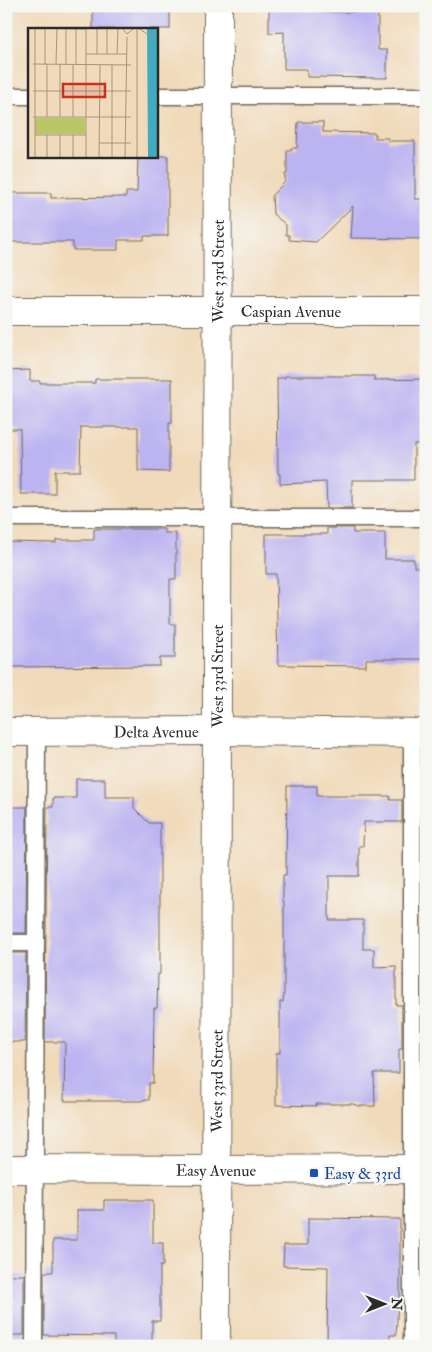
<svg xmlns="http://www.w3.org/2000/svg" width="432" height="1352" viewBox="0 0 432 1352" font-family="'IM FELL Double Pica',serif">
	<style>
		.building { fill: #bcb4f1 }
		.lines { fill: none; stroke-linecap: round; stroke-linejoin: round }
		.lane-casing { stroke: #70685d; stroke-width: 19 }
		.street-casing { stroke: #70685d; stroke-width: 30 }
		.lane { stroke: #fff; stroke-width: 16 }
		.street { stroke: #fff; stroke-width: 28 }
		.transit-dot { fill: #1a4fb4; stroke: #f6f6f2; stroke-width: 2 }
		.labels { text-anchor: middle; stroke-width: 5; stroke-linejoin: round; paint-order: stroke }
		.street-label { font-size: 16px; fill: #2b2b2b; stroke: #f6f6f2 }
		.transit-label { font-size: 16px; fill: #164399; stroke: #f6f6f2; text-anchor: start }
		.inset-road { fill: none; stroke: #a29481; stroke-width: 1 }
		.view { fill: #c8321e; fill-opacity: 0.15; stroke: #c8321e; stroke-width: 2.5 }
		.inset-edge { fill: none; stroke: #2b2b2b; stroke-width: 2.5 }
	</style>
	<rect width="100%" height="100%" fill="#f6f6f2"/>
	<filter id="ink" filterUnits="userSpaceOnUse"><feTurbulence type="fractalNoise" baseFrequency=".02" numOctaves="2"/><feDisplacementMap in="SourceGraphic" scale="10" xChannelSelector="R" yChannelSelector="G"/><feConvolveMatrix kernelMatrix="1 2 1 2 8 2 1 2 1" color-interpolation-filters="sRGB"/></filter>
	<filter id="wash" filterUnits="userSpaceOnUse"><feTurbulence type="fractalNoise" baseFrequency=".0096" numOctaves="4" result="noise"/><feDisplacementMap in="SourceGraphic" scale="20" xChannelSelector="R" yChannelSelector="G"/><feGaussianBlur stdDeviation="1.12" result="paint"/><feColorMatrix in="noise" values="0 0 0 0 0 0 0 0 0 0 0 0 0 0 0 0 0 1.4 0 .05"/><feComposite in="paint" operator="in"/></filter>
	<g filter="url(#wash)">
		<rect width="100%" height="100%" fill="#f1daba"/>
		<g id="blocks">
			<path class="building" d="M 93,6 L 170,6 L 170,29 L 93,29 Z
				M 269,6 L 319,6 L 320,12 L 378,12 L 378,50 L 387,50 L 387,78 L 307,77 L 307,69 L 284,69 L 284,32 L 269,33 Z
				M 298,122 L 323,122 L 323,132 L 375,133 L 375,138 L 388,138 L 388,141 L 415,141 L 415,199 L 426,199 L 426,239 L 351,238 L 353,206 L 316,242 L 289,240 L 289,235 L 286,235 L 286,225 L 273,214 L 272,195 L 285,182 L 285,174 L 287,174 L 287,150 L 291,150 L 291,148 L 297,148 Z
				M 138,156 L 168,156 L 168,236 L 144,236 L 144,240 L 118,240 L 118,250 L 73,250 L 73,242 L 6,242 L 6,193 L 51,193 L 51,198 L 126,197 L 126,192 L 137,192 Z
				M 30,370 L 30,381 L 40,381 L 40,383 L 95,383 L 95,379 L 172,379 L 172,423 L 169,423 L 169,472 L 138,471 L 138,427 L 81,427 L 80,471 L 55,471 L 55,494 L 21,494 L 20,429 L 6,429 L 6,371 Z
				M 285,376 L 374,376 L 374,380 L 426,379 L 426,444 L 414,444 L 414,480 L 352,480 L 352,508 L 327,508 L 326,482 L 280,484 L 280,474 L 278,474 L 277,378 L 285,378 Z
				M 327,528 L 353,528 L 353,533 L 385,533 L 385,559 L 414,559 L 414,567 L 426,567 L 426,659 L 366,659 L 366,666 L 278,665 L 276,574 L 266,574 L 266,534 L 327,534 Z
				M 94,529 L 164,529 L 164,533 L 176,533 L 176,579 L 170,579 L 170,624 L 175,624 L 175,658 L 160,658 L 160,666 L 7,667 L 7,661 L 6,661 L 6,542 L 56,543 L 56,540 L 94,540 Z
				M 76,779 L 105,779 L 105,797 L 134,797 L 134,808 L 149,823 L 160,823 L 160,974 L 158,974 L 157,1008 L 154,1008 L 153,1083 L 149,1083 L 149,1100 L 142,1100 L 142,1101 L 64,1101 L 65,1042 L 45,1042 L 47,807 L 53,807 L 53,798 L 76,798 Z
				M 287,786 L 317,786 L 317,796 L 390,796 L 390,800 L 402,800 L 402,822 L 364,822 L 363,846 L 359,846 L 359,876 L 329,876 L 329,920 L 363,920 L 363,949 L 374,949 L 374,967 L 396,966 L 396,1005 L 402,1005 L 402,1049 L 399,1049 L 399,1073 L 374,1073 L 375,1106 L 360,1106 L 353,1104 L 316,1104 L 316,1106 L 276,1105 L 276,1053 L 280,1053 L 280,1002 L 283,1002 L 284,994 L 284,901 L 283,901 L 283,875 L 286,875 Z
				M 6,807 L 27,807 L 26,933 L 6,933 Z
				M 6,953 L 26,953 L 25,1042 L 6,1042 Z
				M 422,1005 L 426,1005 L 426,1049 L 422,1049 Z
				M 104,1200 L 153,1200 L 153,1243 L 163,1243 L 163,1266 L 160,1266 L 160,1321 L 152,1321 L 152,1346 L 114,1346 L 114,1336 L 44,1335 L 44,1272 L 53,1272 L 53,1240 L 77,1240 L 77,1210 L 104,1210 Z
				M 308,1218 L 400,1219 L 400,1302 L 398,1302 L 396,1335 L 390,1335 L 390,1346 L 327,1346 L 328,1267 L 283,1266 L 284,1245 L 308,1245 Z
				M 6,1275 L 24,1275 L 24,1335 L 6,1335 Z"/>
		</g>
	</g>
	<g filter="url(#ink)">
		<use href="#blocks" fill-opacity="0" stroke="#70685d" stroke-width="1"/>
		<g class="lines">
			<defs>
				<path id="lane" d="M 6,96 L 29,96
					M 156,96 L 426,96
					M 6,518 L 426,518
					M 412,733 L 412,1346
					M 6,943 L 36,943
					M 34,1346 L 37,732"/>
				<g id="street">
					<path id="s1" d="M 6,311 L 426,311"/>
					<path id="s2" d="M 6,732 L 217,731 L 426,733"/>
					<path id="s3" d="M 6,1169 L 216,1170 L 426,1169"/>
					<path id="s4" d="M 216,1346 L 218,6"/>
				</g>
			</defs>
			<use href="#lane" class="lane-casing"/>
			<use href="#street" class="street-casing"/>
			<use href="#lane" class="lane"/>
			<use href="#street" class="street"/>
		</g>
	</g>
	<rect class="transit-dot" x="309" y="1168" width="10" height="10" rx="2.5"/>
	<g class="labels">
		<g class="street-label">
			<text dy="6" stroke="none"><textPath href="#s4" startOffset="1075">West 33rd Street</textPath></text>
			<text dy="6" stroke="none"><textPath href="#s1" startOffset="285">Caspian Avenue</textPath></text>
			<text dy="6" stroke="none"><textPath href="#s4" startOffset="670">West 33rd Street</textPath></text>
			<text dy="6" stroke="none"><textPath href="#s2" startOffset="150">Delta Avenue</textPath></text>
			<text dy="6" stroke="none"><textPath href="#s4" startOffset="265">West 33rd Street</textPath></text>
			<text dy="6" stroke="none"><textPath href="#s3" startOffset="210">Easy Avenue</textPath></text>
		</g>
		<g class="transit-label">
			<text x="324" y="1179">Easy &amp; 33rd</text>
		</g>
	</g>
	<g transform="translate(28 28)">
		<rect width="130" height="130" fill="#f1daba"/>
		<path d="M 7,90 L 57,90 L 57,106 L 7,106 Z" fill="#bac668"/>
		<path d="M 119,0 L 130,0 L 130,130 L 120,130 Z" fill="#41acc0"/>
		<path class="inset-road" d="M 0,0 L 58,1M 7,0 L 7,130M 69,0 L 69,26M 79,0 L 79,26M 94,0 L 99,6 L 105,1M 109,0 L 109,130M 110,0 L 130,13M 58,26 L 99,26M 89,26 L 90,0M 5,36 L 103,37M 17,36 L 17,1M 28,36 L 29,0M 32,36 L 32,89M 38,37 L 38,0M 48,37 L 48,0M 5,63 L 103,63M 5,89 L 103,89M 19,89 L 19,36M 45,89 L 45,37M 0,90 L 0,114M 7,107 L 58,107M 32,107 L 32,130M 71,115 L 103,115M 19,130 L 19,107M 45,130 L 45,107M 58,130 L 58,0M 71,130 L 72,37M 84,130 L 84,37M 97,130 L 99,9"/>
		<path class="view" d="M 35,56 L 77,56 L 77,69 L 35,69 Z"/>
		<rect width="130" height="130" class="inset-edge"/>
	</g>
	<rect width="432" height="1352" fill="none" stroke="#f6f6f2" stroke-width="25"/>
	<g transform="translate(384 1304) rotate(90)" stroke="#f6f6f2" stroke-width="4" paint-order="stroke">
	<path d="M0-4L9 19L0 12L-9 19Z" fill="#2b2b2b"/>
	<text y="-8" font-size="14" font-weight="bold" text-anchor="middle" fill="#2b2b2b">N</text>
	</g>
</svg>
